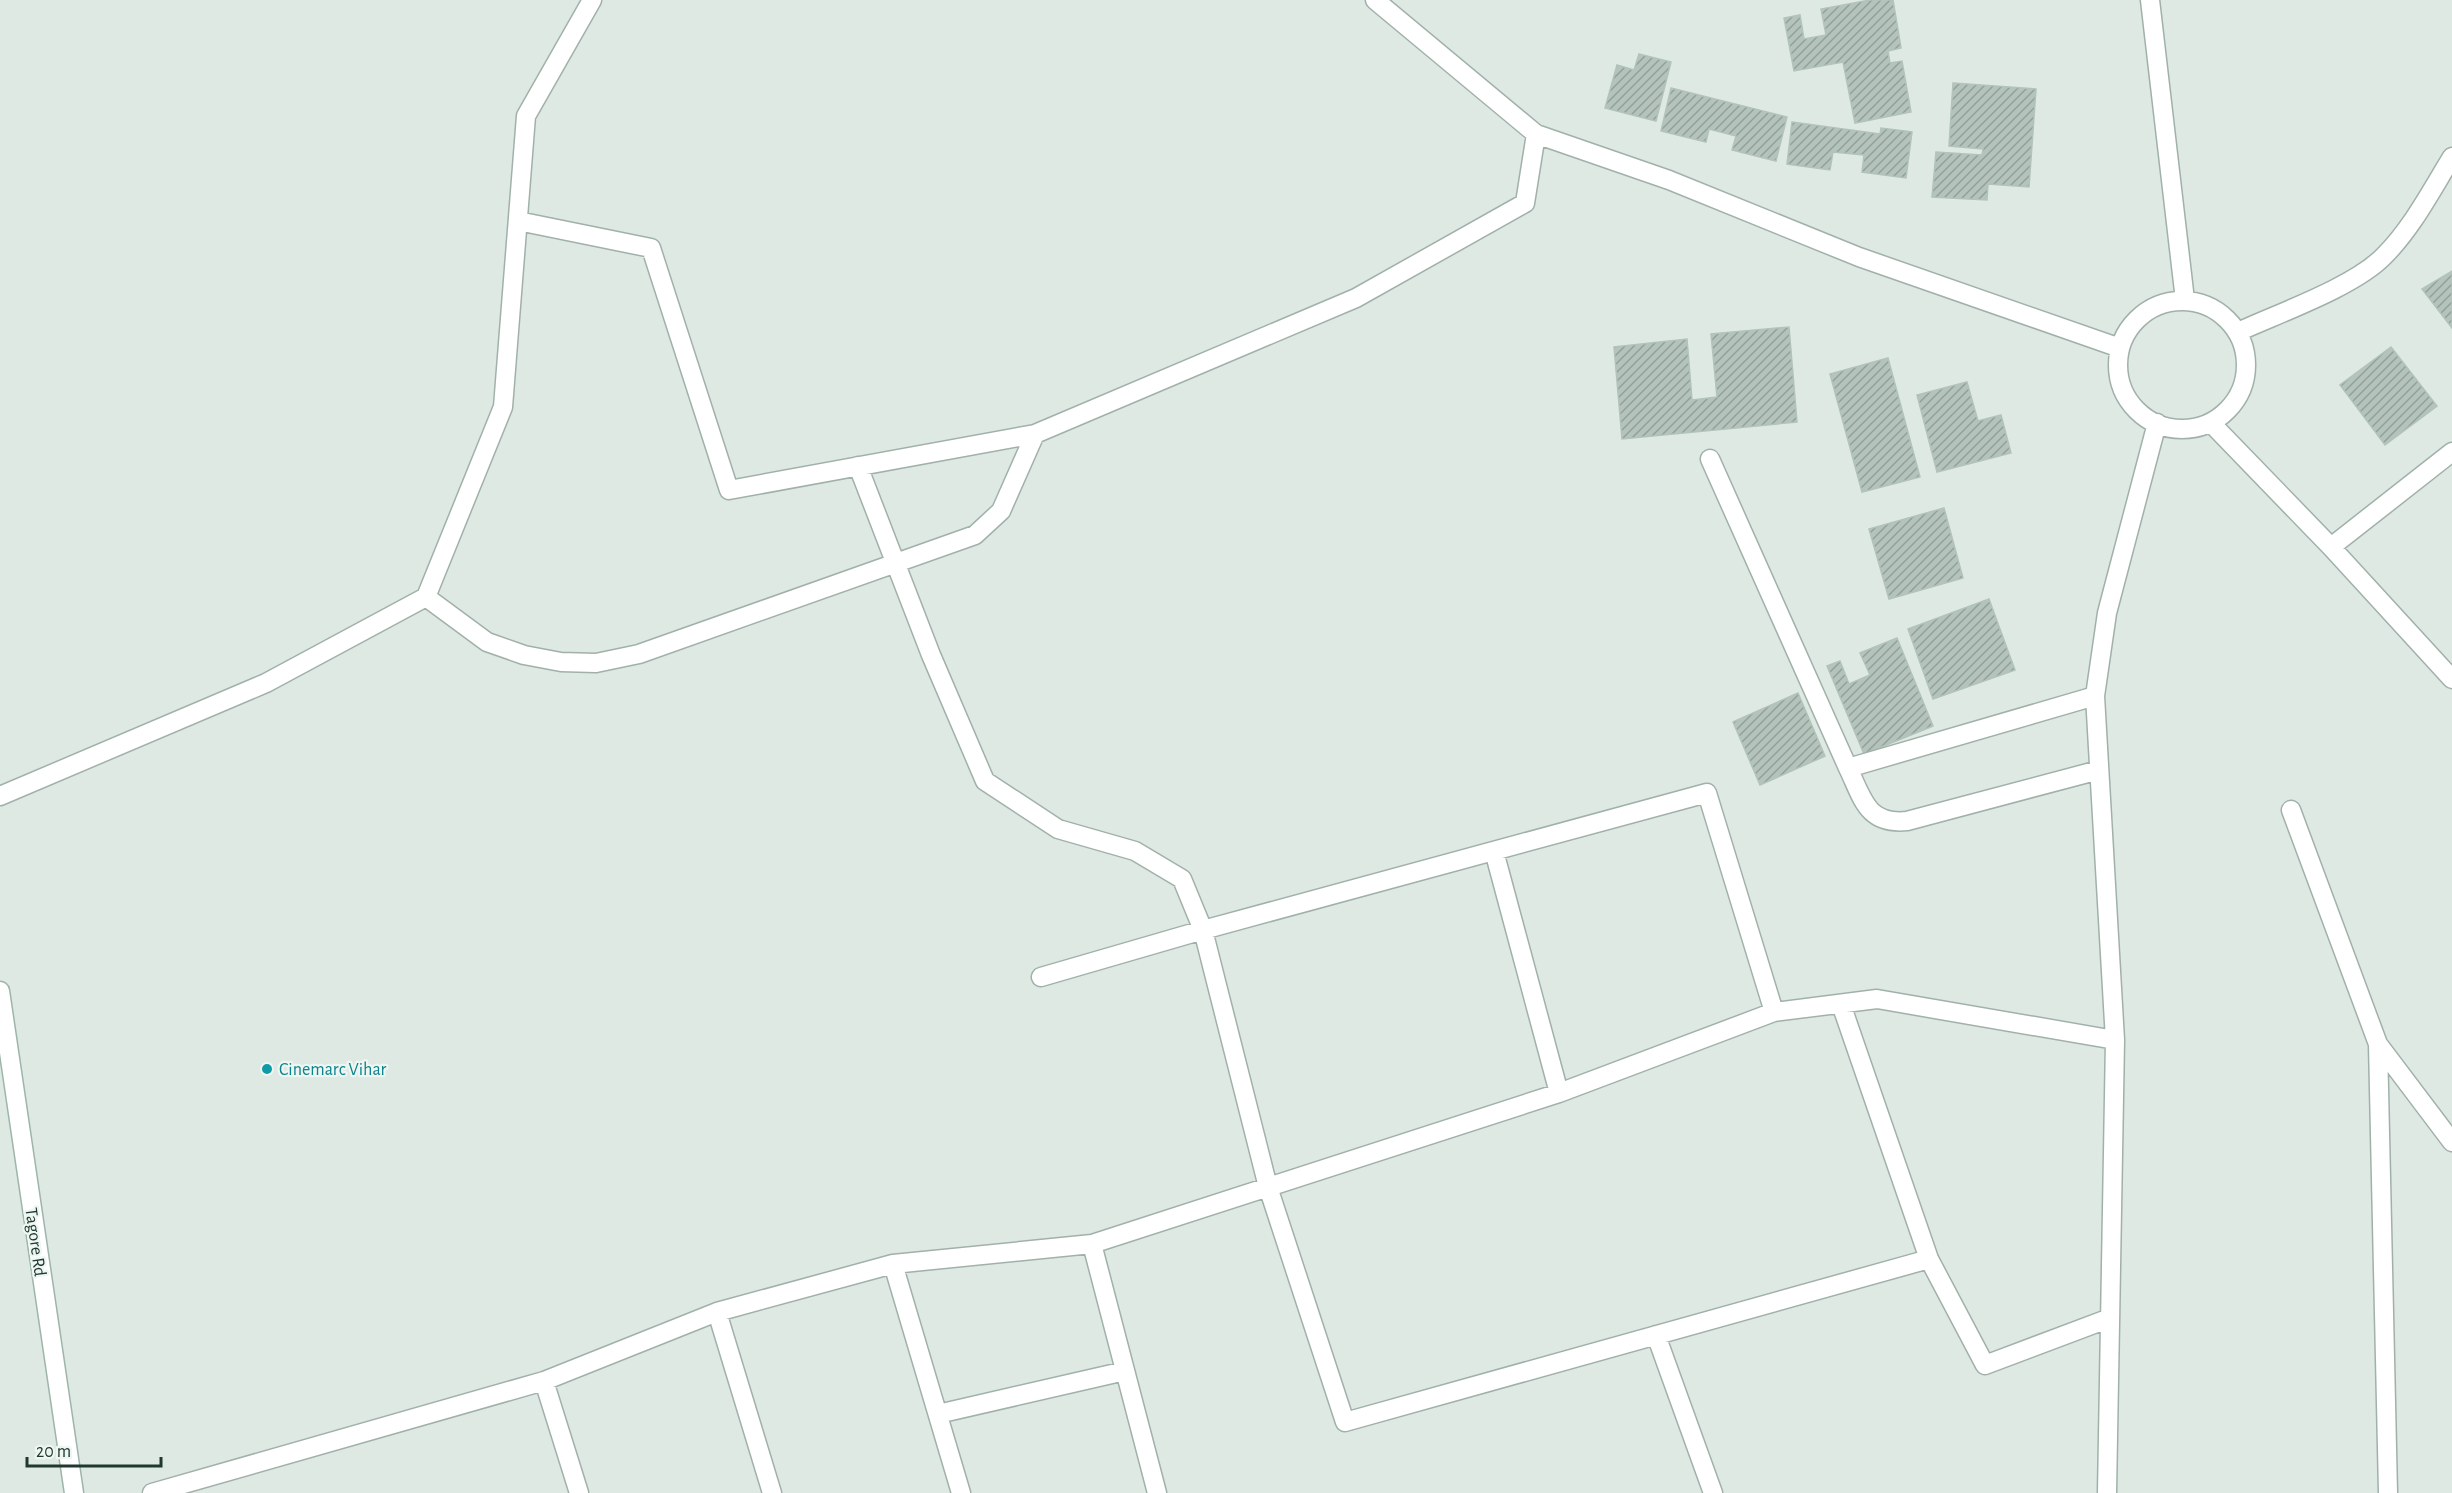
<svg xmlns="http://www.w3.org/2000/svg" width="2452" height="1493" viewBox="0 0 2452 1493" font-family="'Alegreya Sans',sans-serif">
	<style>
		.building { fill: url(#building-hatch); stroke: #b1c3ba; stroke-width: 1.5 }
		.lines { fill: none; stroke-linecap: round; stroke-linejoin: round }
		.minor-casing { stroke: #a1b1aa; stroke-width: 21 }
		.secondary-casing { stroke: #9eb5aa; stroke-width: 21 }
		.minor { stroke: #fff; stroke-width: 18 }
		.secondary { stroke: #fff; stroke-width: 18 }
		.culture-dot { fill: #0f9aa8; stroke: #eef6f1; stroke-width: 2 }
		.labels { text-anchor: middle; stroke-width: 4.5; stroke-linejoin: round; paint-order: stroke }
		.culture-label { font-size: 18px; fill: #0d838f; stroke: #eef6f1; text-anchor: start }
		.street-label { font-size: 18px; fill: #203930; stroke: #eef6f1 }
	</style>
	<defs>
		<pattern id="building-hatch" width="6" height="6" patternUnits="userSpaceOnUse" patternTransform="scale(1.5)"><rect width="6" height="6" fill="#b4c4bc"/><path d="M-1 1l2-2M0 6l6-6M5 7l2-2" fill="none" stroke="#92a099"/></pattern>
	</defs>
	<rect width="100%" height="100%" fill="#dee9e3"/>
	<path class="building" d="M 1870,0 L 1893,0 L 1901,48 L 1888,51 L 1890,63 L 1902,61 L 1911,112 L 1855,123 L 1843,62 L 1794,71 L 1784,18 L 1800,15 L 1804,39 L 1826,35 L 1821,9 Z
		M 1639,54 L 1671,62 L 1656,121 L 1605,108 L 1617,65 L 1634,70 Z
		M 1953,83 L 2036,89 L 2029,187 L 1988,184 L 1987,200 L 1932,197 L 1936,152 L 1982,155 L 1983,149 L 1949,146 Z
		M 1671,88 L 1787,117 L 1776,161 L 1732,150 L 1736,136 L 1709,129 L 1706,142 L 1661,131 Z
		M 1792,122 L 1880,134 L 1881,128 L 1912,132 L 1906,178 L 1862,172 L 1864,155 L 1833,152 L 1830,170 L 1787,164 Z
		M 2452,271 L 2452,328 L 2422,289 Z
		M 1789,327 L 1797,422 L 1622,439 L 1614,347 L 1687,339 L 1692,400 L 1717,397 L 1711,334 Z
		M 2391,347 L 2437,406 L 2385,445 L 2340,385 Z
		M 1888,358 L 1920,477 L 1862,492 L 1830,374 Z
		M 1967,382 L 1978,421 L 2001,415 L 2011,453 L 1937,472 L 1917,395 Z
		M 1944,508 L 1963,578 L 1889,599 L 1869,529 Z
		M 1989,599 L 2015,670 L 1933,699 L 1908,629 Z
		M 1897,638 L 1933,726 L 1864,754 L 1827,666 L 1840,661 L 1849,684 L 1870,675 L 1860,653 Z
		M 1798,693 L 1825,756 L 1760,785 L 1733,722 Z"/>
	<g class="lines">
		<defs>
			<path id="minor" d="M 1375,0 L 1536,134 L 1669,180 L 1859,257 L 2120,348
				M 2150,0 L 2185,300
				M 518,221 L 651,248 L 729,490 L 1035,434 L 1356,298 L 1525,203 L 1536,134
				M2118 365a64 64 0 1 1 128 0a64 64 0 1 1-128 0Z
				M 2238,332 C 2279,313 2354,287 2384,256 C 2412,228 2431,191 2452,157
				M 2211,423 L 2331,547 L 2452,679
				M 1710,459 L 1848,768 L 2095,696
				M 858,466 L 931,655 L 985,781 L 1058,829 L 1135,851 L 1182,879 L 1203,930 L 1268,1187 L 1345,1422 L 1929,1259 L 1985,1365 L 2110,1318
				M 2331,547 L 2452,452
				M 426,597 L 487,642 L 524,655 L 561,662 L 596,663 L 639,654 L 975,535 L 1001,511 L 1035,434
				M 1848,768 C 1863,799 1867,825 1907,821 L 2099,770
				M 0,796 L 266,683 L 426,597 L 503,407 L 526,116 L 592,0
				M 2291,810 L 2378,1044 L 2388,1493
				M 1494,851 L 1559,1093
				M 1041,977 L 1203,930 L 1707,793 L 1774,1012
				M 1841,1004 L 1929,1259
				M 2378,1044 L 2452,1142
				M 1092,1244 L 1157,1493
				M 893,1264 L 961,1493
				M 717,1312 L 772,1493
				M 1656,1335 L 1713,1493
				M 544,1381 L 579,1493
				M 938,1414 L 1125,1371
				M 152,1493 L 544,1381 L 717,1312 L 893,1264 L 1092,1244 L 1559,1093 L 1774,1012 L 1877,999 L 2115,1040
				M 2107,1493 L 2115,1040 L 2095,696 L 2107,613 L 2157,423"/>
			<path id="secondary" d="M 0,991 L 74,1493"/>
		</defs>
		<use href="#minor" class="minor-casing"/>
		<use href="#secondary" class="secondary-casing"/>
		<use href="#minor" class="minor"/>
		<use href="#secondary" class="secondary"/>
	</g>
	<circle class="culture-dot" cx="267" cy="1069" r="6"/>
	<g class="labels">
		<g class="culture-label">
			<text x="279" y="1075">Cinemarc Vihar</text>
		</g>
		<g class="street-label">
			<text transform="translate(36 1242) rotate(82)" y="6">Tagore Rd</text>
		</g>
	</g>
	<path d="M27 1457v9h134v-9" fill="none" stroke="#203930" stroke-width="3"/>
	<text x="36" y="1457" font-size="18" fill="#203930" stroke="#eef6f1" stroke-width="4.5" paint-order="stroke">20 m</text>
</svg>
